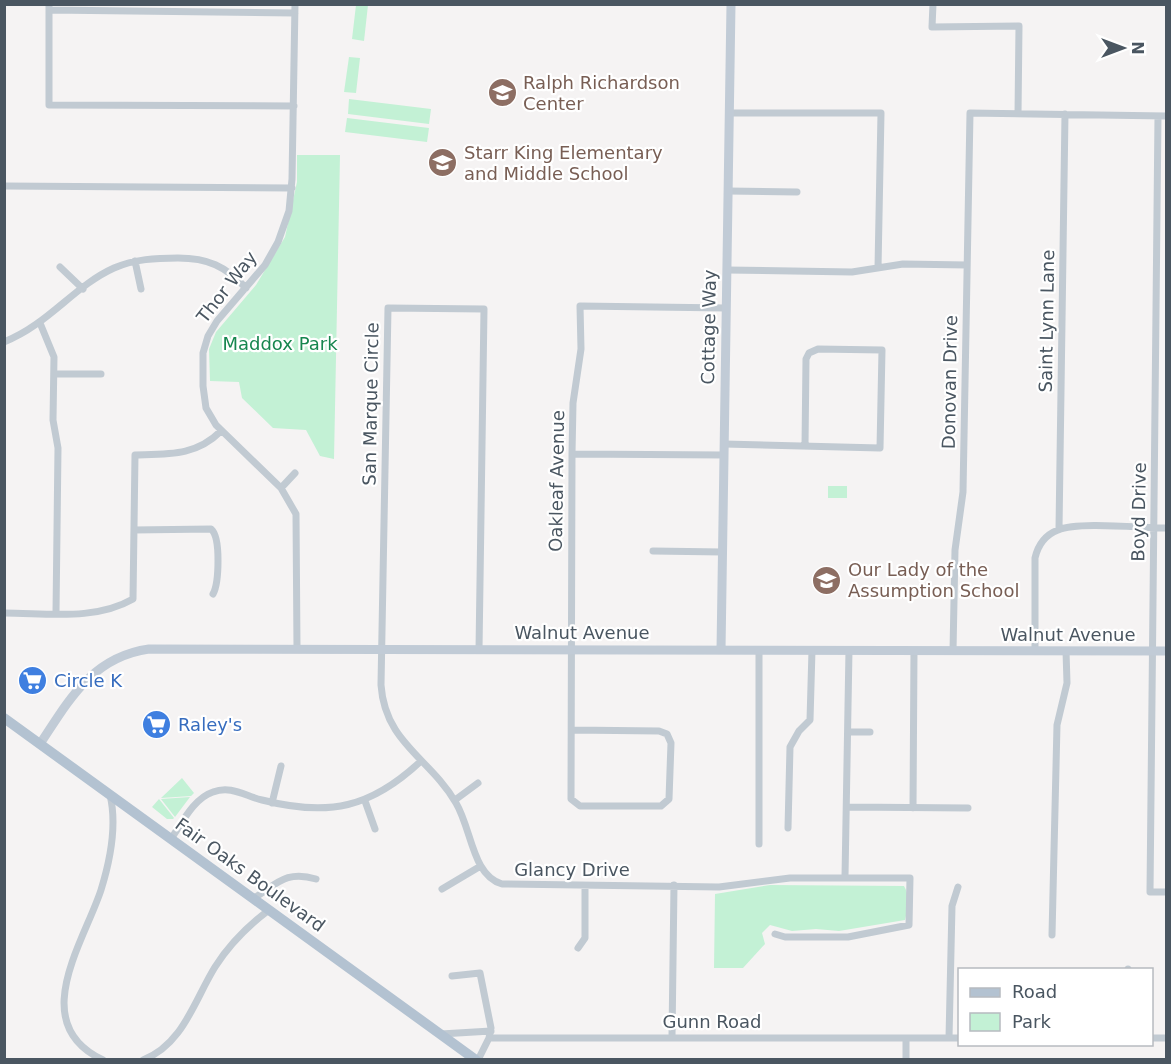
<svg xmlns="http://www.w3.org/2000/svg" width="1171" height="1064" viewBox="0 0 1171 1064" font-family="'DejaVu Sans',sans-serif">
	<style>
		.green { fill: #c3f1d5 }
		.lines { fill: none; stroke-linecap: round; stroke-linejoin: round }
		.street { stroke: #c1cad2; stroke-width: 7 }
		.secondary { stroke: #c1cbd6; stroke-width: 9 }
		.primary { stroke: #b3c2d1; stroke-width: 10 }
		.labels { text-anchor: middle; stroke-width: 4.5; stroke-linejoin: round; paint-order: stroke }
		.education-label { font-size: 18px; fill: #785e54; stroke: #fff; text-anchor: start }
		.street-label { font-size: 18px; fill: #4a5661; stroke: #fff }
		.park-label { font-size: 18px; fill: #17864f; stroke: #fff }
		.shop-label { font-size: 18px; fill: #366cbe; stroke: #fff; text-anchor: start }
	</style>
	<rect width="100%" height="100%" fill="#f5f3f3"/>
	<path class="green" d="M 356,5 L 368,5 L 364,41 L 352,39 Z
		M 349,57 L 360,58 L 356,93 L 344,92 Z
		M 349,99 L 431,109 L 429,124 L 348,114 Z
		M 347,118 L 429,128 L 427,142 L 345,132 Z
		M 297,155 L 340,155 L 334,459 L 320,456 L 306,430 L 273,428 L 242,398 L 239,382 L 210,381 L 209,349 L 216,332 L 256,285 L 285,237 L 297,182 Z
		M 828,486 L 847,486 L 847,498 L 828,498 Z
		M 182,778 L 194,793 L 191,796 L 161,798 Z
		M 190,797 L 175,817 L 161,799 Z
		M 159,799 L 174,818 L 173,819 L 167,819 L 152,807 Z
		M 770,885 L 904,886 C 910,895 908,909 905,920 L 839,931 L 816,929 L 792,931 L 770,925 L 762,933 L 765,944 L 743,968 L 714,968 L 715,894 Z"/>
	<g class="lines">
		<path class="street" d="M 49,4 L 49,105 L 294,106
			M 295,4 L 292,179 L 289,211 L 278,242 L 265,265 L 217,321 L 208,336 L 203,353 L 203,386 L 206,408 L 216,425 L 281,488 L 296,514 L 297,649
			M 933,4 L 932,27 L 1019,26 L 1018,114
			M 49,10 L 295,13
			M 729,113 L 881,113 L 878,268
			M 1158,116 L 1150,892 L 1166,892
			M 4,186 L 292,188
			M 728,191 L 797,192
			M 135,261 L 141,289
			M 60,267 L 83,289
			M 727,270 L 852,272 L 903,264 L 967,265
			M 40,323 L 54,357 L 53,420 L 58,448 L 56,613
			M 4,342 C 49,324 74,286 114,268 C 135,259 156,258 178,258 C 208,258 225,266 246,288
			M 54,374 L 101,374
			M 724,444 L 880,448 L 882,350 L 818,349 L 809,353 L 806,359 L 805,446
			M 572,454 L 724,455
			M 281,488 L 295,473
			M 1059,529 L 1065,114
			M 134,530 L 211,529 C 221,537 219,583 213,594
			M 653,551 L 722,552
			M 4,613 C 47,613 95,621 133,599 L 135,455 C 169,454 196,456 221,431
			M 479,650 L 484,309 L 388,308 L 381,685 C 385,743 430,758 456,803 C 472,830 472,875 502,884 L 719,887 L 790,878 L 910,878 L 909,925 L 848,937 L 785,937 L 775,934
			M 953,651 L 955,550 L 963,492 L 970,113 L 1166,116
			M 1035,651 L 1035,558 C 1038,545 1045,535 1058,530 C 1078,521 1142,528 1166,528
			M 572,730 L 659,731 L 667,734 L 671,743 L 669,799 L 661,806 L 580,806 L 571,799 L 572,454 L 573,403 L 581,349 L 580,306 L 726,308
			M 848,732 L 870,732
			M 455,800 L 478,783
			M 365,801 L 375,829
			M 272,803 L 281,766
			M 847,807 L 968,808
			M 913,808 L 914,651
			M 788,828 L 790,747 L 799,731 L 810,720 L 812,650
			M 171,839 C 182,823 194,798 213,792 C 231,785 245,796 262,800 C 329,817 371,808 421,761
			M 759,844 L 759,650
			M 845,877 L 849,650
			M 442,889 L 479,867
			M 254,898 C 277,884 286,870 316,879
			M 1052,935 L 1057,725 L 1067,683 L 1066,651
			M 578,948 L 585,938 L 585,886
			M 1128,970 L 1128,969
			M 452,976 L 480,973 L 491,1028 L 489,1038
			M 441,1034 L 491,1031
			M 672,1037 L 674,885
			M 949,1038 L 952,906 L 958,887
			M 1152,1038 L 1166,1038
			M 103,1060 C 26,1024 84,942 101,890 C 110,861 117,824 110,795
			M 143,1060 C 183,1045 195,999 215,967 C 229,945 249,925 269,910
			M 478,1060 L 489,1038 L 960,1038
			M 906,1060 L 906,1038"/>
		<path class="secondary" d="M 721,650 L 731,4
			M 40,744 C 69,700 92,657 149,649 L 1166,651"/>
		<path class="primary" d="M 4,718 L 476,1060"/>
	</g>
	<defs>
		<symbol id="school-disc" viewBox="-11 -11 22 22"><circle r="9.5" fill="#8d6e63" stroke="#fff"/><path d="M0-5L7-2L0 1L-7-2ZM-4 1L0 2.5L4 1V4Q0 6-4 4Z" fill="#fff"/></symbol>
		<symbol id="supermarket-disc" viewBox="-11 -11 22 22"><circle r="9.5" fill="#3f7fe0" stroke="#fff"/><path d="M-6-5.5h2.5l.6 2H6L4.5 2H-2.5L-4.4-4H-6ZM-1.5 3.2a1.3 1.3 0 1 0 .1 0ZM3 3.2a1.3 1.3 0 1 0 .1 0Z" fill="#fff"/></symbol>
	</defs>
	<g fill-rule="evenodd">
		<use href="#school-disc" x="486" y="76" width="33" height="33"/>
		<use href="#school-disc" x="426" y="146" width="33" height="33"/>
		<use href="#school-disc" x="810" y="564" width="33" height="33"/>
		<use href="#supermarket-disc" x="16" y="664" width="33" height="33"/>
		<use href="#supermarket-disc" x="140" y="708" width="33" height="33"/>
	</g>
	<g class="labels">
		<g class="education-label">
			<text x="523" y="89">Ralph Richardson<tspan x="523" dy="21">Center</tspan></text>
			<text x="464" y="159">Starr King Elementary<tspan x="464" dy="21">and Middle School</tspan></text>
			<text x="848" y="576">Our Lady of the<tspan x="848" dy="21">Assumption School</tspan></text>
		</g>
		<g class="street-label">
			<text transform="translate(227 287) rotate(-52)" y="6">Thor Way</text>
			<text transform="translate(1047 321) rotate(-89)" y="6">Saint Lynn Lane</text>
			<text transform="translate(709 327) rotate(-89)" y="6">Cottage Way</text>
			<text transform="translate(950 382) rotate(-89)" y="6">Donovan Drive</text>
			<text transform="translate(371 404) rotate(-89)" y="6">San Marque Circle</text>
			<text transform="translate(557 481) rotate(-89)" y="6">Oakleaf Avenue</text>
			<text transform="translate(1139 512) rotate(-89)" y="6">Boyd Drive</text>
			<text x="582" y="639">Walnut Avenue</text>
			<text x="1068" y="641">Walnut Avenue</text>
			<text x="572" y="876">Glancy Drive</text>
			<text transform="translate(250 875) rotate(36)" y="6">Fair Oaks Boulevard</text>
			<text x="712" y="1028">Gunn Road</text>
		</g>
		<g class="park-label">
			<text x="280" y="350">Maddox Park</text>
		</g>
		<g class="shop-label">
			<text x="54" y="687">Circle K</text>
			<text x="178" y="731">Raley's</text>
		</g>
	</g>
	<rect width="1171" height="1064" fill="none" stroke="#4a5661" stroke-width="12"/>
	<rect x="958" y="968" width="195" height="78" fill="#ffffff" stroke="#b7bbc0" stroke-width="1.5"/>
	<rect x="970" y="988" width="30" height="9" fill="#b3c2d1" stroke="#b7bbc0" stroke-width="1.5"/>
	<text x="1012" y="998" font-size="18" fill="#4a5661">Road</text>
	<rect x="970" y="1013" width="30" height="18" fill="#c3f1d5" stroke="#b7bbc0" stroke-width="1.5"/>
	<text x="1012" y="1028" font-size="18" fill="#4a5661">Park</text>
	<g transform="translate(1123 48) rotate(90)" stroke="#ffffff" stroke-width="4.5" paint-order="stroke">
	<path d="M0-4.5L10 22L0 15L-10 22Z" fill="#4a5661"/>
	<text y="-9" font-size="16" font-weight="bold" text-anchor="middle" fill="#4a5661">N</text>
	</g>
</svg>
